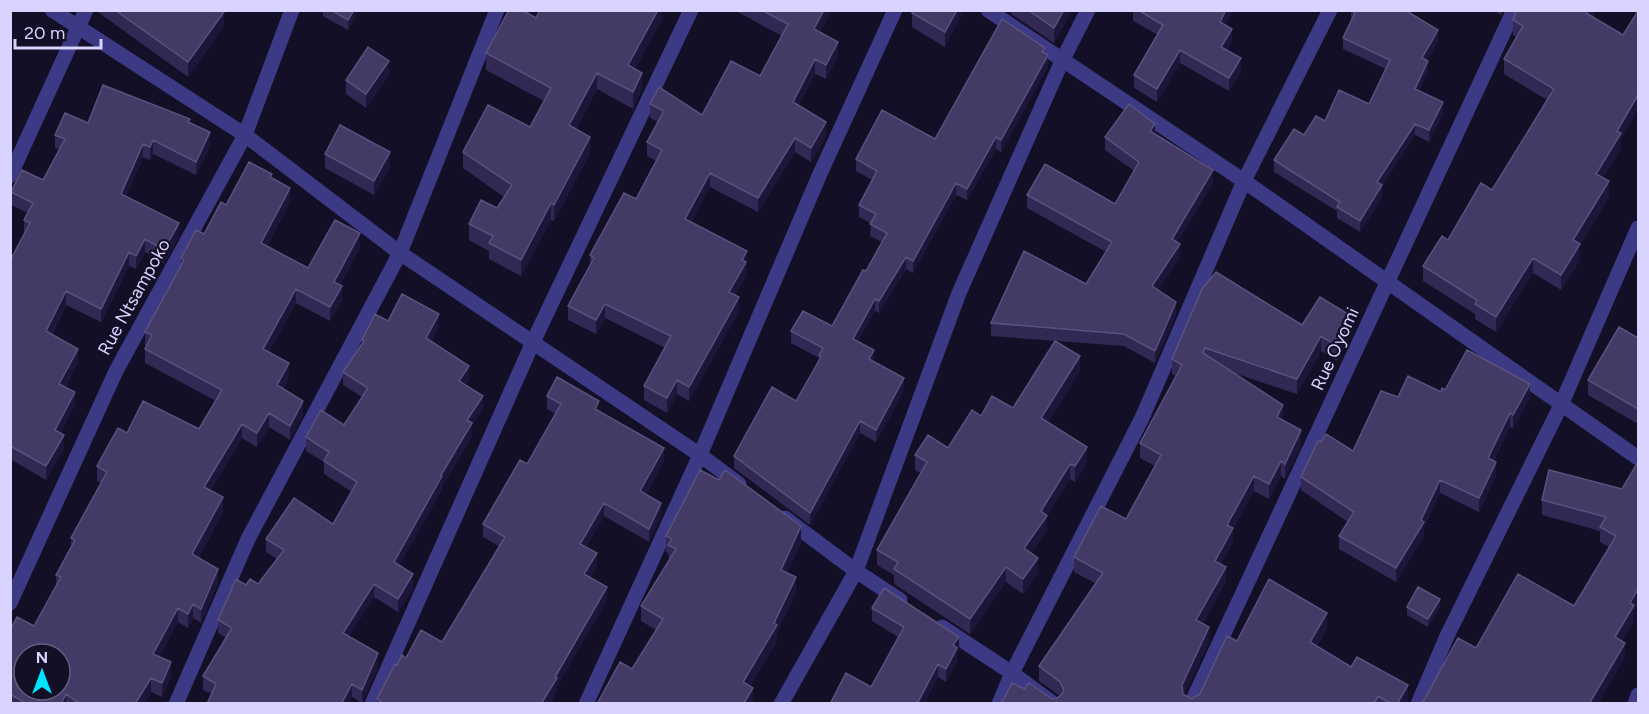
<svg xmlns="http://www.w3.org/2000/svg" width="1649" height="714" viewBox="0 0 1649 714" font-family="Figtree,sans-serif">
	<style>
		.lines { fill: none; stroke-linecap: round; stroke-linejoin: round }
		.minor { stroke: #3d3a85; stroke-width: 15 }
		.wall { fill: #312854 }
		.shaded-wall { fill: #1d163a }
		.building { fill: #433a66; stroke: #5a527e; stroke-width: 1.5; fill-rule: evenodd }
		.labels { text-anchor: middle; stroke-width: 4.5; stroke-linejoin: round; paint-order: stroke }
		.street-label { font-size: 18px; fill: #d9d4ff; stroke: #130f26 }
	</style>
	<rect width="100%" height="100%" fill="#130f26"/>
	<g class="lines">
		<path class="minor" d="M 52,10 L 245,135 L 400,253 L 700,455 L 739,484
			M 988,10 L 1244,181 L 1638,458
			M 10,176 L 86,10
			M 785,518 L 856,571 L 900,600
			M 10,603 L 116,371 L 245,135 L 292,10
			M 942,627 L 1012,673 L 1054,704
			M 176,704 L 248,539 L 400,253 L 497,10
			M 372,704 L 533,342 L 691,10
			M 586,704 L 700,455 L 819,176 L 895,10
			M 781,704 L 856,571 L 959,293 L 1062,61 L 1088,10
			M 999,704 L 1012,673 L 1142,418 L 1244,181 L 1330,10
			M 1191,704 L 1514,10
			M 1418,704 L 1447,636 L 1561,405 L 1638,228
			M 1635,704 L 1638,695"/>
	</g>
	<path class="wall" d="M 95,10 L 221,10 L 224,26 L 188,77 Z
		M 323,10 L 359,10 L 348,30 L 323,16 Z
		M 662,10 L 662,19 L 635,69 L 642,89 L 633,109 L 597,89 L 576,129 L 590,153 L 554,221 L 551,220 L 521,276 L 489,259 L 489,251 L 469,240 L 469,224 L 497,208 L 504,197 L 463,168 L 463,152 L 530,127 L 544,101 L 486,70 L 486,53 L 536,18 Z
		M 734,10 L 832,10 L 820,32 L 838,56 L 826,79 L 815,74 L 798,106 L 826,137 L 811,162 L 795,152 L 758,212 L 710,187 L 691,222 L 747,265 L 746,267 L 746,276 L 735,295 L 739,311 L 689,401 L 677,394 L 667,413 L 644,400 L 644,386 L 665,348 L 605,318 L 596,334 L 568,320 L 568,306 L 590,265 L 590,255 L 636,199 L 656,161 L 647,156 L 647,142 L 658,122 L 650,118 L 650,104 L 702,115 L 760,76 L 782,36 Z
		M 964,10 L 945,47 L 912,27 L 912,13 Z
		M 1011,10 L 1072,10 L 1054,43 L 1011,14 Z
		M 1133,10 L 1233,10 L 1225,25 L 1232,42 L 1227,50 L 1241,71 L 1229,91 L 1180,63 L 1157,102 L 1134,88 L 1134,75 L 1158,35 L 1133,21 Z
		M 1351,10 L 1438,41 L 1427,60 L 1428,72 L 1419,91 L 1443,114 L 1429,142 L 1415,135 L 1382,186 L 1382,197 L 1360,232 L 1337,218 L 1337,211 L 1274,172 L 1274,160 L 1304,135 L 1325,121 L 1369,104 L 1386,69 L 1343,49 L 1343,38 L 1351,22 Z
		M 1493,10 L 1503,10 L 1501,15 Z
		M 1517,10 L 1597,10 L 1593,17 L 1621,140 L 1621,149 L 1603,178 L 1609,197 L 1580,245 L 1580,260 L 1561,290 L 1533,273 L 1496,332 L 1475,319 L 1475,314 L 1423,281 L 1423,266 L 1448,240 L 1492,190 L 1547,100 L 1504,74 L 1504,59 L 1516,37 L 1513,35 L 1513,20 Z
		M 1045,54 L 1048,67 L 1001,152 L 996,149 L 967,200 L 956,195 L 913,273 L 906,269 L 879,313 L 875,311 L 858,341 L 874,362 L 904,390 L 876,442 L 860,433 L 810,525 L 734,468 L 734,456 L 796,401 L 819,360 L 819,358 L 791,343 L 791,331 L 832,326 L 866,271 L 882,242 L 870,236 L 871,223 L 859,217 L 859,205 L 872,180 L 856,171 L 856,159 L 935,139 Z
		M 389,75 L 366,108 L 346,94 L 346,80 Z
		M 88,123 L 190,123 L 210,146 L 196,175 L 153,154 L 150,160 L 143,157 L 126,196 L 179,236 L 164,263 L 145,252 L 136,269 L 129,266 L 101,322 L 66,305 L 52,334 L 78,362 L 65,387 L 75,405 L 60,433 L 64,448 L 46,480 L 10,459 L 10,261 L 24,233 L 24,220 L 28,213 L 11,205 L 11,192 L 43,180 L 59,149 L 55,148 L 55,135 Z
		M 1155,134 L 1213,183 L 1177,242 L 1180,257 L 1158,290 L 1176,315 L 1155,363 L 1124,346 L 991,336 L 991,323 L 1086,284 L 1106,252 L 1027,208 L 1027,195 L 1115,204 L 1134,171 L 1105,150 L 1105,137 Z
		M 325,154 L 390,167 L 374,195 L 325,168 Z
		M 272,178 L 290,202 L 267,246 L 308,268 L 360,247 L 340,285 L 342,300 L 330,321 L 296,303 L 269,352 L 289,377 L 283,389 L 303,415 L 290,440 L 269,427 L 257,447 L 242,438 L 210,491 L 223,512 L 198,558 L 218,583 L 201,623 L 193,618 L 188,628 L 178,622 L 159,657 L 171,676 L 162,697 L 151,692 L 144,704 L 10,704 L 10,630 L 34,626 L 56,586 L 56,575 L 71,546 L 71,538 L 101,483 L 97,481 L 97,466 L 127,433 L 199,429 L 216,401 L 145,363 L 145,349 L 146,346 L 145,346 L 145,332 L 181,265 L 181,258 L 204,234 L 226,205 Z
		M 1202,289 L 1302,325 L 1353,332 L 1337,361 L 1321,351 L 1297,394 L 1234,373 L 1283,420 L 1283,421 L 1301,445 L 1285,479 L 1281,476 L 1269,499 L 1254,491 L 1233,529 L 1233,542 L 1221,564 L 1226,581 L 1203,623 L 1209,642 L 1184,695 L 1191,699 L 1200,694 L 1237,641 L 1327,628 L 1317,646 L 1408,700 L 1406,704 L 1001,704 L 1025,689 L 1052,699 L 1057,698 L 1060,696 L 1039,681 L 1039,666 L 1095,583 L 1074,572 L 1074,557 L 1126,519 L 1155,466 L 1140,458 L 1140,443 L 1176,376 L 1172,374 L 1172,359 Z
		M 388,321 L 439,327 L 431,342 L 469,379 L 465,385 L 483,409 L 472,426 L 472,437 L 442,486 L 442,489 L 399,566 L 413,588 L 398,612 L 374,597 L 349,636 L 378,667 L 362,703 L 352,697 L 349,704 L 207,704 L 212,694 L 203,690 L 203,676 L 226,638 L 218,633 L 218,620 L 246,585 L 258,584 L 277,559 L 266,552 L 266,539 L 333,524 L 352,492 L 324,474 L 324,462 L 306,451 L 306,437 L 344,425 L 362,397 L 343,385 L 343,372 L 362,344 L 362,340 Z
		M 1638,338 L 1638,424 L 1588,395 L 1588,380 Z
		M 1080,371 L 1048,422 L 1087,462 L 1075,482 L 1070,479 L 1047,516 L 1047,531 L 1031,553 L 1038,573 L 1023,594 L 1006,582 L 970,634 L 894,584 L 894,575 L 877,565 L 877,550 L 921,473 L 915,470 L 915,455 L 948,448 L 981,416 L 1013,408 Z
		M 1445,390 L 1530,398 L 1513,428 L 1510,427 L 1494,460 L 1496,475 L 1479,512 L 1440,493 L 1424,528 L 1424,535 L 1396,582 L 1339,549 L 1339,536 L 1348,522 L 1301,490 L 1301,477 L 1321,442 L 1353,451 L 1398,397 L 1441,392 Z
		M 547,396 L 599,412 L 664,461 L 646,494 L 661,516 L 649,542 L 604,516 L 586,547 L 597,566 L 590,578 L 607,600 L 557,686 L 557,691 L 549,704 L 377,704 L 377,699 L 397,665 L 406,658 L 442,642 L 499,546 L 483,537 L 483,524 L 527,464 L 555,414 L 547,409 Z
		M 1622,489 L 1634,612 L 1634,620 L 1622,641 L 1625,658 L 1476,648 L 1574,606 L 1609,547 L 1600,542 L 1600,531 L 1542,515 L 1542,500 Z
		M 666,536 L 801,542 L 787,573 L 796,593 L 777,632 L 777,641 L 750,686 L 753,704 L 598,704 L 598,702 L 632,669 L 656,630 L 641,621 L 641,606 L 669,560 L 668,553 L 666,552 Z
		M 1407,607 L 1440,607 L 1428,627 L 1407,615 Z
		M 872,608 L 959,650 L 957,652 L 957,661 L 946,682 L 938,677 L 924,704 L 830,704 L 871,687 L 898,637 L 872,621 Z"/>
	<path class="shaded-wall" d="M 354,10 L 359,10 L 348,30 L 348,20 Z
		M 658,10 L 662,10 L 662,19 L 628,82 L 628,65 Z
		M 824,10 L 832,10 L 814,43 L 814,29 Z
		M 957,10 L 964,10 L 964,11 L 945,47 L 945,32 Z
		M 1064,10 L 1072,10 L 1054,43 L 1054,28 Z
		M 1226,10 L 1233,10 L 1220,35 L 1220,22 Z
		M 1588,10 L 1597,10 L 1586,28 L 1586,13 Z
		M 224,12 L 224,26 L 188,77 L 188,62 Z
		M 1232,29 L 1232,42 L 1221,60 L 1221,47 Z
		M 1438,30 L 1438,41 L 1422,69 L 1422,58 Z
		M 838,42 L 838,56 L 826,79 L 826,65 Z
		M 1180,50 L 1180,63 L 1157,102 L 1157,89 Z
		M 1048,55 L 1048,67 L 1001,152 L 1001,140 Z
		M 1241,58 L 1241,71 L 1229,91 L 1229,78 Z
		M 815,59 L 815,74 L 793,117 L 793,102 Z
		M 389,61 L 389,75 L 366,108 L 366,94 Z
		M 1428,61 L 1428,72 L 1415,100 L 1415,89 Z
		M 597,73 L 597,89 L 569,142 L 569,125 Z
		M 642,73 L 642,89 L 633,109 L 633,92 Z
		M 1638,95 L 1638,110 L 1621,140 L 1621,149 L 1596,189 L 1596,174 L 1617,131 Z
		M 1443,102 L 1443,114 L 1429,142 L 1429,130 Z
		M 826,122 L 826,137 L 811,162 L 811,148 Z
		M 1155,124 L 1155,136 L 1150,131 Z
		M 1415,124 L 1415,135 L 1382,186 L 1382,197 L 1360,232 L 1360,221 L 1377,182 Z
		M 210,132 L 210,146 L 196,175 L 196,162 Z
		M 590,137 L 590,153 L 554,221 L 554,205 Z
		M 996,137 L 996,149 L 967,200 L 967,189 Z
		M 795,138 L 795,152 L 758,212 L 758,198 Z
		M 153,140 L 153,154 L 150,160 L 150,147 Z
		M 143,144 L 143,157 L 121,207 L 121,194 Z
		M 390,152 L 390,167 L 374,195 L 374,181 Z
		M 1213,170 L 1213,183 L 1172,251 L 1172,239 Z
		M 710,173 L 710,187 L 685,233 L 685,219 Z
		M 1609,181 L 1609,197 L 1580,245 L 1580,260 L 1561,290 L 1561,275 L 1573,240 Z
		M 956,183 L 956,195 L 913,273 L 913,261 Z
		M 290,188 L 290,202 L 261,257 L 261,243 Z
		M 551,203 L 551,220 L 521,276 L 521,260 Z
		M 179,223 L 179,236 L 164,263 L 164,250 Z
		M 360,233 L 360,247 L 334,296 L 334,282 Z
		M 145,239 L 145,252 L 136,269 L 136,256 Z
		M 1180,244 L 1180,257 L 1152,299 L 1152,286 Z
		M 747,251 L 746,276 L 729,306 L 729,292 L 742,260 Z
		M 129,252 L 129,266 L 101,322 L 101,309 Z
		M 906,257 L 906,269 L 879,313 L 879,301 Z
		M 1533,258 L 1533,273 L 1496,332 L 1496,317 Z
		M 342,286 L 342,300 L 330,321 L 330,307 Z
		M 296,289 L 296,303 L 263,363 L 263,349 Z
		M 66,291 L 66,305 L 46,344 L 46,331 Z
		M 739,297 L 739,311 L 689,401 L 689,387 Z
		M 875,299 L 875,311 L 853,351 L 853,339 Z
		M 1176,302 L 1176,315 L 1155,363 L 1155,351 Z
		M 605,304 L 605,318 L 596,334 L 596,320 Z
		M 439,314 L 439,327 L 426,351 L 426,338 Z
		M 1353,317 L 1353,332 L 1337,361 L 1337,346 Z
		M 1321,336 L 1321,351 L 1297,394 L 1297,379 Z
		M 78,349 L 78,362 L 59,397 L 59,384 Z
		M 874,350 L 874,362 L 869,359 Z
		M 1080,356 L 1080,371 L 1041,433 L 1041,418 Z
		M 289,363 L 289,377 L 277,399 L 277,385 Z
		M 469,366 L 469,379 L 459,394 L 459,381 Z
		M 904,378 L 904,390 L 876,442 L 876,430 Z
		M 677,380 L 677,394 L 667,413 L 667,398 Z
		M 1530,384 L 1530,398 L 1513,428 L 1513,415 Z
		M 75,392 L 75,405 L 55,443 L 55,430 Z
		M 483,396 L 483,409 L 472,426 L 472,437 L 442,486 L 442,489 L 394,575 L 394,562 L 441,475 L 467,420 Z
		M 303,401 L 303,415 L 290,440 L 290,426 Z
		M 599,401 L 599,414 L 595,409 Z
		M 1283,405 L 1283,420 L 1277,432 L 1277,417 Z
		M 269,413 L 269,427 L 257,447 L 257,433 Z
		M 1510,413 L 1510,427 L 1488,471 L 1488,458 Z
		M 860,421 L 860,433 L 810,525 L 810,513 Z
		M 242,424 L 242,438 L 204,501 L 204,487 Z
		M 1301,430 L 1301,445 L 1285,479 L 1285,464 Z
		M 64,435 L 64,448 L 46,480 L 46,466 Z
		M 1087,447 L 1087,462 L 1075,482 L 1075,466 Z
		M 664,448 L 664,461 L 640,504 L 640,491 Z
		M 1281,461 L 1281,476 L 1269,499 L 1269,484 Z
		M 1496,462 L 1496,475 L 1479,512 L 1479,498 Z
		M 1070,464 L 1070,479 L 1046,517 L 1047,516 L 1047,531 L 1024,563 L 1024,548 L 1041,511 Z
		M 1254,476 L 1254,491 L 1233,529 L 1233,542 L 1215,575 L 1215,561 L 1227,525 Z
		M 1440,480 L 1440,493 L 1424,528 L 1424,535 L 1396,582 L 1396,568 Z
		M 223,497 L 223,512 L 192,568 L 192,554 Z
		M 604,503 L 604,516 L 580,557 L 580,544 Z
		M 661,503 L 661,516 L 649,542 L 649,529 Z
		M 801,526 L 801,542 L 781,586 L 781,570 Z
		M 597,553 L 597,566 L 584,588 L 584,574 Z
		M 1038,558 L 1038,573 L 1023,594 L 1023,579 Z
		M 1006,567 L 1006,582 L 970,634 L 970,619 Z
		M 1226,567 L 1226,581 L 1196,635 L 1196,620 Z
		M 218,569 L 218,583 L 201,623 L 201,609 Z
		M 413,574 L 413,588 L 398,612 L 398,599 Z
		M 796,577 L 796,593 L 777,632 L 777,641 L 743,697 L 743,682 L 774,623 Z
		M 374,584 L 374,597 L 343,646 L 343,633 Z
		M 607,587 L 607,600 L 557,686 L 557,691 L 549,704 L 541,704 L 555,677 Z
		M 1638,589 L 1638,604 L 1634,612 L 1634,620 L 1615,652 L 1615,637 L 1630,603 Z
		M 1440,599 L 1440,607 L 1428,627 L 1428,619 Z
		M 193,604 L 193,618 L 188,628 L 188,614 Z
		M 178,608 L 178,622 L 153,668 L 153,654 Z
		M 1327,613 L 1327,628 L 1310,657 L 1310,642 Z
		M 1209,627 L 1209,642 L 1182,700 L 1182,685 Z
		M 959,637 L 959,650 L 957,652 L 957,661 L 946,682 L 946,669 L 953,645 Z
		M 1625,643 L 1625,658 L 1598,704 L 1589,704 Z
		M 378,653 L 378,667 L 362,703 L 362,690 Z
		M 171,662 L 171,676 L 162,697 L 162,683 Z
		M 938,664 L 938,677 L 924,704 L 917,704 Z
		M 151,678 L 151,692 L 144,704 L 135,704 Z
		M 352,684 L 352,697 L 349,704 L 341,704 Z
		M 1408,685 L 1408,700 L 1406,704 L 1397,704 Z
		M 753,688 L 753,704 L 744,704 L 744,703 Z
		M 66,694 L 66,704 L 61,704 Z"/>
	<path class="building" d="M 115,10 L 221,10 L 224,12 L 188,62 Z
		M 331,10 L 354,10 L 348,20 Z
		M 509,10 L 522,10 L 536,18 L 540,10 L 658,10 L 628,65 L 642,73 L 633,92 L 597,73 L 569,125 L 590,137 L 554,205 L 551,203 L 521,260 L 489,243 L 493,236 L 469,224 L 481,200 L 497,208 L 512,185 L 463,152 L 488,105 L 530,127 L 551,88 L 486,53 Z
		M 761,10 L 824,10 L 814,29 L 838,42 L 826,65 L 815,59 L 793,102 L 826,122 L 811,148 L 795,138 L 758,198 L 710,173 L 685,219 L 747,251 L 742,260 L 746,262 L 729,292 L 739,297 L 689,387 L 677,380 L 667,398 L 644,386 L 671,336 L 605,304 L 596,320 L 568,306 L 594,258 L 590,255 L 624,193 L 636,199 L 662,150 L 647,142 L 664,111 L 650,104 L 659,87 L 702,115 L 731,61 L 760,76 L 788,24 Z
		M 913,10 L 957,10 L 945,32 L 912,13 Z
		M 1028,10 L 1064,10 L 1054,28 Z
		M 1138,10 L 1226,10 L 1220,22 L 1232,29 L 1221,47 L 1241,58 L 1229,78 L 1180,50 L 1157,89 L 1134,75 L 1163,25 Z
		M 1351,10 L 1405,10 L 1438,30 L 1422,58 L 1428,61 L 1415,89 L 1443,102 L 1429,130 L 1415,124 L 1377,182 L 1382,185 L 1360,221 L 1337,207 L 1340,202 L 1274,160 L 1294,129 L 1304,135 L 1316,116 L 1325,121 L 1339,90 L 1369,104 L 1390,60 L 1343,38 L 1355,13 Z
		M 1517,10 L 1588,10 L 1586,13 L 1623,35 L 1638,11 L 1638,95 L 1617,131 L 1621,133 L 1596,174 L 1609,181 L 1573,240 L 1580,244 L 1561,275 L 1533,258 L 1496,317 L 1475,304 L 1477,300 L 1423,266 L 1442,236 L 1448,240 L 1481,183 L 1492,190 L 1554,89 L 1504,59 L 1523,26 L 1513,20 Z
		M 1002,19 L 1045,48 L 1042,52 L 1048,55 L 1001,140 L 996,137 L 967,189 L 956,183 L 913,261 L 906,257 L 879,301 L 875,299 L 853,339 L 874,350 L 869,359 L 904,378 L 876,430 L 860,421 L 810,513 L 734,456 L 772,387 L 796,401 L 821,357 L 819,355 L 823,348 L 791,331 L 803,311 L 832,326 L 863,270 L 866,271 L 887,233 L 870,224 L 876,214 L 859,205 L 877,171 L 856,159 L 882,110 L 935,139 Z
		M 368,47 L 389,61 L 366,94 L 346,80 Z
		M 103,85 L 190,119 L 188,122 L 210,132 L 196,162 L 153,140 L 150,147 L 143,144 L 121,194 L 179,223 L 164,250 L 145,239 L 136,256 L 129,252 L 101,309 L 66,291 L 46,331 L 78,349 L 59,384 L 75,392 L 55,430 L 64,435 L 46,466 L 10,446 L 10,261 L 30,223 L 24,220 L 33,203 L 11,192 L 22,170 L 43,180 L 65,139 L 55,135 L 65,113 L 88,123 Z
		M 1129,104 L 1155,124 L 1150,131 L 1213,170 L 1172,239 L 1180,244 L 1152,286 L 1176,302 L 1155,351 L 1124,334 L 991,323 L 1024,251 L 1086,284 L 1112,242 L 1027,195 L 1045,164 L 1115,204 L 1139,162 L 1105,137 Z
		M 340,125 L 390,152 L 374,181 L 325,154 Z
		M 249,162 L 272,174 L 270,177 L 290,188 L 261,243 L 308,268 L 335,220 L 360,233 L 334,282 L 342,286 L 330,307 L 296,289 L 263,349 L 289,363 L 277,385 L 303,401 L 290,426 L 269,413 L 257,433 L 242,424 L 204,487 L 223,497 L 192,554 L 218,569 L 201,609 L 193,604 L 188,614 L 178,608 L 153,654 L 171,662 L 162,683 L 151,678 L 135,704 L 80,704 L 66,694 L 61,704 L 27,704 L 10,694 L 10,630 L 17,617 L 34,626 L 61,577 L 56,575 L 75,540 L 71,538 L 107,472 L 97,466 L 118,428 L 127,433 L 143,401 L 199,429 L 222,390 L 145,349 L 152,335 L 145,332 L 184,260 L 181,258 L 196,230 L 204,234 L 221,202 L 226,205 ZM 24,654 L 60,654 L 60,690 L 24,690 Z
		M 1216,272 L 1302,325 L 1320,297 L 1353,317 L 1337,346 L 1321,336 L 1297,379 L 1205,348 L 1203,353 L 1283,405 L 1277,417 L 1301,430 L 1285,464 L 1281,461 L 1269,484 L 1254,476 L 1227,525 L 1233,528 L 1215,561 L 1226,567 L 1196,620 L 1209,627 L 1182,685 L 1183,694 L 1191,699 L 1200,694 L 1227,636 L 1237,641 L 1269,579 L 1327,613 L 1310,642 L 1351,667 L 1357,657 L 1408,685 L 1397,704 L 1391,704 L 1378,696 L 1374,704 L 1001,704 L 1012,683 L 1025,689 L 1029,683 L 1052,699 L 1057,698 L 1062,694 L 1064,690 L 1060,682 L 1039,666 L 1103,573 L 1074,557 L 1101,506 L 1126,519 L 1161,455 L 1140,443 L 1182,365 L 1172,359 L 1202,289 Z
		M 402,294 L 439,314 L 426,338 L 469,366 L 459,381 L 483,396 L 467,420 L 472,423 L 441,475 L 442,476 L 394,562 L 413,574 L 398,599 L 374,584 L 343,633 L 378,653 L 362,690 L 352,684 L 341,704 L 207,704 L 216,684 L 203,676 L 232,628 L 218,620 L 236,579 L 246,585 L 250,579 L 258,584 L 284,550 L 266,539 L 294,498 L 333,524 L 357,482 L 324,461 L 329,452 L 306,437 L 321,410 L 344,425 L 368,388 L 343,372 L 364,341 L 362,340 L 375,314 L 388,321 Z
		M 1619,327 L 1638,338 L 1638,409 L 1588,380 Z
		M 1055,341 L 1080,356 L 1041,418 L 1087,447 L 1075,466 L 1070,464 L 1041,511 L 1047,516 L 1024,548 L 1038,558 L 1023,579 L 1006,567 L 970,619 L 894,569 L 898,562 L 877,550 L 927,462 L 915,455 L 928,435 L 948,448 L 972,410 L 981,416 L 992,396 L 1013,408 Z
		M 1467,350 L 1530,384 L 1513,415 L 1510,413 L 1488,458 L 1496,462 L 1479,498 L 1440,480 L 1421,520 L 1424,522 L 1396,568 L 1339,536 L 1354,512 L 1301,477 L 1318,441 L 1321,442 L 1326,434 L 1353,451 L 1381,391 L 1398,397 L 1408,376 L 1441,392 L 1442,388 L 1445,390 Z
		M 557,377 L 599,401 L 595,409 L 664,448 L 640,491 L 661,503 L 649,529 L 604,503 L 580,544 L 597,553 L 584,574 L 607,587 L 555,677 L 557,678 L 541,704 L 385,704 L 377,699 L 395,664 L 397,665 L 402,655 L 406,658 L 421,630 L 442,642 L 505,537 L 483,524 L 520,460 L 527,464 L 561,404 L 547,396 Z
		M 1638,462 L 1638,589 L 1630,603 L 1634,605 L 1615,637 L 1625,643 L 1589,704 L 1422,704 L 1458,638 L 1476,648 L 1518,574 L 1574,606 L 1616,536 L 1600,527 L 1606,517 L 1542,500 L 1549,470 L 1622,489 Z
		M 700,470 L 719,480 L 725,470 L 801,526 L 781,570 L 796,577 L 774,623 L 777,625 L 743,682 L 753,688 L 744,703 L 745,704 L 601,704 L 598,702 L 620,662 L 632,669 L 663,619 L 641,606 L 676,549 L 668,545 L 672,539 L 666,536 Z
		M 1418,587 L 1440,599 L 1428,619 L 1407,607 Z
		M 884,588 L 959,637 L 953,645 L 957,648 L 946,669 L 938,664 L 917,704 L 830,704 L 846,673 L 871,687 L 904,627 L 872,608 Z"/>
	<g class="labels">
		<g class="street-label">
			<text transform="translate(134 297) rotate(-61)" y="6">Rue Ntsampoko</text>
			<text transform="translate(1335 349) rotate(-65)" y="6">Rue Oyomi</text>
		</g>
	</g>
	<rect width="1649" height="714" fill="none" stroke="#d9d4ff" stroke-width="24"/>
	<g transform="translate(42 672)"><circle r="28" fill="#130f26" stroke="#625e7d" stroke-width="1.5"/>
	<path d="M0-4.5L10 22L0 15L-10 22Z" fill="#00e5ff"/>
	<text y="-9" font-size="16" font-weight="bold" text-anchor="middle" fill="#d9d4ff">N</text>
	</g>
	<path d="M15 39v9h86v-9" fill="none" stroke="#d9d4ff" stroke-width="3"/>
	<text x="24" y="39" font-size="18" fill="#d9d4ff" stroke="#130f26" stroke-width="4.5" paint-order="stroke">20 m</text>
</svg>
